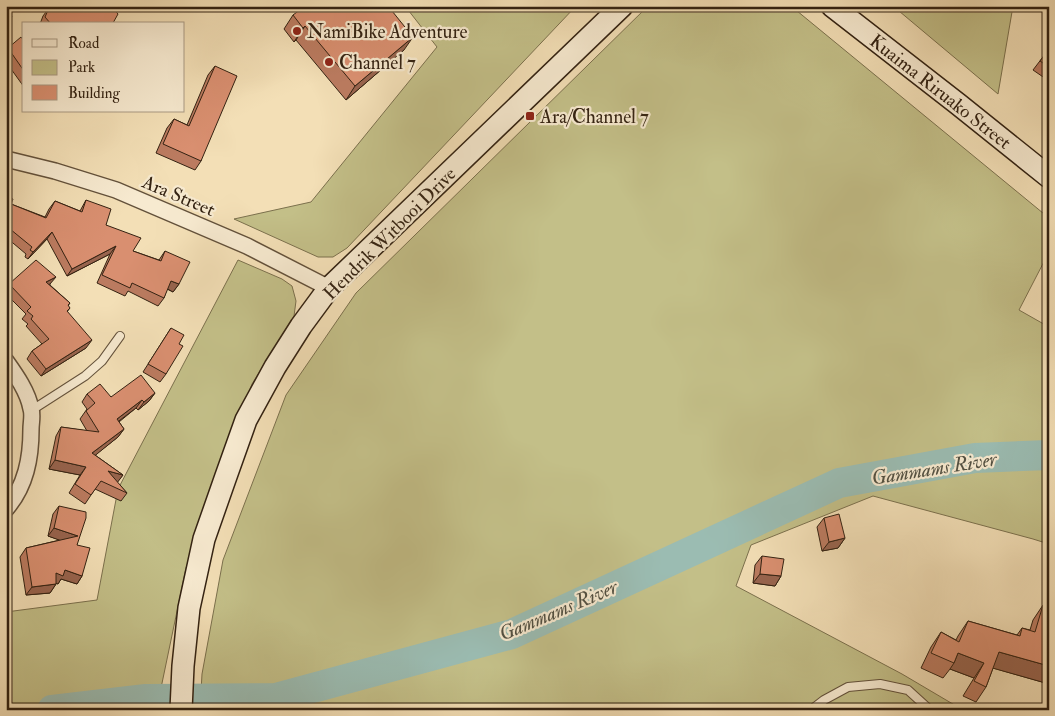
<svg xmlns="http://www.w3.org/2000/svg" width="1055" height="716" viewBox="0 0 1055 716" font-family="'IM FELL Double Pica',serif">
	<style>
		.green { fill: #c3bf88; stroke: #7b704d }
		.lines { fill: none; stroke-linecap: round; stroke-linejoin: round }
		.river { stroke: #9bbcb2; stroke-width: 30 }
		.lane-casing { stroke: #63513b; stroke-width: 10 }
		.street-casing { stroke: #63513b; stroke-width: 18 }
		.secondary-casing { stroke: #332212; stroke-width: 24 }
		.lane { stroke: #f7ead0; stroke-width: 8 }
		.street { stroke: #f7ead0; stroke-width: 15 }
		.secondary { stroke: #f7ead0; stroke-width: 21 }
		.wall { fill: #bb7b60; stroke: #332212 }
		.shaded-wall { fill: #98644e; stroke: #332212 }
		.building { fill: #d98f70; stroke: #332212 }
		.poi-dot { fill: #8f2418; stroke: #f7ead0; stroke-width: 2 }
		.labels { text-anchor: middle; stroke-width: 4.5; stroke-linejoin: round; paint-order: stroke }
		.poi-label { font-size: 19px; fill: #332212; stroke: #f7ead0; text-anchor: start }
		.street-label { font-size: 19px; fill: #332212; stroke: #f7ead0 }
		.water-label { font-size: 20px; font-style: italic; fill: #525042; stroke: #f7ead0 }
	</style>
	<rect width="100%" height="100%" fill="#f3dfb6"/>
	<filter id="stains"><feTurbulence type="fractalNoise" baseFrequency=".004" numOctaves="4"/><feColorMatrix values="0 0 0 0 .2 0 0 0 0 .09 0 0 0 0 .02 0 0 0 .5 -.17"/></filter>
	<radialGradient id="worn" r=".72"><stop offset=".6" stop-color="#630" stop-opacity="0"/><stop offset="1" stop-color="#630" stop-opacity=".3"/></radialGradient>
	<path class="green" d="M 405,6 L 576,6 L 347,248 L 333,257 L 318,257 L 234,219 L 311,202 L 437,47 Z
		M 648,6 L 791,6 L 1049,218 L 1049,252 L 1019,310 L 1049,327 L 1049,544 L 1033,539 L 873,496 L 751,545 L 736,586 L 902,674 L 963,710 L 200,710 L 202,674 L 223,560 L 286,395 L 356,293 Z
		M 893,6 L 1013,6 L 998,94 Z
		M 238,260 L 282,279 L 292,286 L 296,301 L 294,316 L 252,384 L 219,473 L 186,568 L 161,688 L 161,710 L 6,710 L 6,612 L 97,600 L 118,489 Z"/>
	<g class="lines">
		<path class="river" d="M 52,710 L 146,699 L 276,698 L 512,634 L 839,483 L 975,458 L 1049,455"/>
		<defs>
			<path id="lane" d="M 32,410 L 85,376 L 102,361 L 120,336
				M 811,710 L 824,700 L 848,687 L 880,684 L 908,690 L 930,710"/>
			<path id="street" d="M 6,159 L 55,171 L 116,190 L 247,246 L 329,288
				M 6,361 C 16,375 28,392 31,409 C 33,415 31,423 31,429 C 31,458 26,486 6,509"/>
			<path id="secondary" d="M 832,6 L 958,104 L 1049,177
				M 181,710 L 183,666 L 189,608 L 204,539 L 225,479 L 246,420 L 275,367 L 301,326 L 329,288 L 622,6"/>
		</defs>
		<use href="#lane" class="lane-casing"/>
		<use href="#street" class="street-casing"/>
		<use href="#secondary" class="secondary-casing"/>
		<use href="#lane" class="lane"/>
		<use href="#street" class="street"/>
		<use href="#secondary" class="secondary"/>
	</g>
	<path class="wall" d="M 56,6 L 101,6 L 114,24 L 40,24 L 43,16 L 49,8 L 56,7 Z
		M 293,15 L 404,50 L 346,100 L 296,40 L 294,42 L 284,29 Z
		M 24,41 L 24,87 L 6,62 L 6,50 L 8,48 Z
		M 1049,49 L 1049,81 L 1033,70 Z
		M 215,66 L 201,161 L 195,170 L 156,153 L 167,128 L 174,119 L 187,125 L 208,75 Z
		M 8,197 L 11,204 L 45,217 L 49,209 L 55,201 L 80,211 L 86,200 L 106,225 L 133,251 L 159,260 L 165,251 L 179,284 L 173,292 L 167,289 L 164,298 L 158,306 L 128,291 L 125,296 L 97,283 L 110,254 L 67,276 L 47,239 L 28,259 L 25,257 L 26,254 L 7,238 Z
		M 9,284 L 50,284 L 50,285 L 70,303 L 68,306 L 70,308 L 67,312 L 86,348 L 41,376 L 27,359 L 32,351 L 42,344 L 26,326 L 28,324 L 22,319 L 26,314 L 6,294 L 6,287 Z
		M 171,328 L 166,374 L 160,382 L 143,372 Z
		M 155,393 L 149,401 L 138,410 L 136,408 L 119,422 L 124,429 L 118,437 L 95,455 L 123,475 L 117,482 L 127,493 L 121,501 L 95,489 L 85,504 L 69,493 L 80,475 L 49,469 L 56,436 L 61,427 L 87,431 L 80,419 L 87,409 L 82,402 L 87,394 L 111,397 Z
		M 59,506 L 77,545 L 82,576 L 77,584 L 61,579 L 58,584 L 56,583 L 56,584 L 50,593 L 26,595 L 20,557 L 26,548 L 60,540 L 48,536 L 53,514 Z
		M 824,518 L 845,538 L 838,548 L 822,551 L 817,527 Z
		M 762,556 L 781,576 L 775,586 L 753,583 L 755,565 Z
		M 1043,605 L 1049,684 L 993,668 L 986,687 L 976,702 L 963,696 L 974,678 L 950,669 L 943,678 L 921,668 L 931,647 L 941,632 L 956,640 L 958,636 L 968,621 L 1017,635 L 1022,628 L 1030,630 L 1033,620 Z"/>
	<path class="shaded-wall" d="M 305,26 L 296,40 L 294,42 L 303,28 Z
		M 413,37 L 404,50 L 346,100 L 355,86 Z
		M 52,232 L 47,239 L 28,259 L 33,252 Z
		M 116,246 L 110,254 L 67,276 L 72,269 Z
		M 56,277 L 50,284 L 41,289 L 46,282 Z
		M 171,281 L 179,284 L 173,292 L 166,288 Z
		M 92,340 L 86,348 L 41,376 L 46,369 Z
		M 155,393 L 149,401 L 138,410 L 144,402 Z
		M 142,400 L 136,408 L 111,427 L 117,419 Z
		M 124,429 L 118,437 L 87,462 L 92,453 Z
		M 55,460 L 86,467 L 80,475 L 49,469 Z
		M 108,471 L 123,475 L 117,483 Z
		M 54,528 L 78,536 L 73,545 L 48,536 Z
		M 845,538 L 838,548 L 822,551 L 829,542 Z
		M 65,570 L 82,576 L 77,584 L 61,579 L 58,584 L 50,581 L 56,573 Z
		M 760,574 L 781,576 L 775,586 L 753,583 Z
		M 56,584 L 50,593 L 26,595 L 32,587 Z
		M 999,652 L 1049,666 L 1049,684 L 989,667 Z
		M 958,653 L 984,663 L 974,678 L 950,669 L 954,663 Z"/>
	<path class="building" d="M 6,6 L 8,6 L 10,9 L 7,11 L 12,16 L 6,31 Z
		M 59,6 L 101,6 L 102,8 L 113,8 L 118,14 L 113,23 L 114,24 L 51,24 L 45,17 L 49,8 L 58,7 Z
		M 305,6 L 388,6 L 413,37 L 355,86 L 305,26 L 303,28 L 293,15 Z
		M 21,37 L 24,41 L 24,71 L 8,48 Z
		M 1049,49 L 1049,67 L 1040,61 Z
		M 215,66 L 237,76 L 201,161 L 163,144 L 174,119 L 189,126 Z
		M 6,189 L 10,190 L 8,197 L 13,199 L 11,204 L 46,218 L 55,201 L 82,212 L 86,200 L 111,209 L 106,225 L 141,238 L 133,251 L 161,261 L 165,251 L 190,262 L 179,284 L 171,281 L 164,298 L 132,283 L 130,288 L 102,275 L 116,246 L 72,269 L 52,232 L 33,252 L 30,250 L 32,247 L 10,229 L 6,239 Z
		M 36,260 L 56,277 L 46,282 L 70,303 L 68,305 L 70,308 L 67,311 L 92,340 L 46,369 L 32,351 L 49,339 L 31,319 L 33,316 L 27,311 L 31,307 L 9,284 Z
		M 171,328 L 184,335 L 179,344 L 183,346 L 166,374 L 148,364 Z
		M 141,375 L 155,393 L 144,402 L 142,400 L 117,419 L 124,429 L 92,453 L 123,475 L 108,471 L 127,493 L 101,481 L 91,495 L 75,484 L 86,467 L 55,460 L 61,427 L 99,432 L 86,411 L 95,403 L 87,394 L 100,384 L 111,397 Z
		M 6,401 L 9,414 L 6,415 Z
		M 59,506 L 86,512 L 86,518 L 77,545 L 90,548 L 82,576 L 65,570 L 63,576 L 56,573 L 56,584 L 32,587 L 26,548 L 78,536 L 54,528 Z
		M 839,514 L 845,538 L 829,542 L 824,518 Z
		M 762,556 L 784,559 L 781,576 L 760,574 Z
		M 1043,605 L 1049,607 L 1049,666 L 999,652 L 986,687 L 974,681 L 984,663 L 958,653 L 954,663 L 931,653 L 941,632 L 959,642 L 968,621 L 1020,636 L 1022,628 L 1035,632 Z"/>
	<g class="poi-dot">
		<circle cx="297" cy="31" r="5"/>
		<circle cx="329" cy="62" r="5"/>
		<rect x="525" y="111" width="10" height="10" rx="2.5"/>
	</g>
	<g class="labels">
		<g class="poi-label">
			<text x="307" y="38">NamiBike Adventure</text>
			<text x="339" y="69">Channel 7</text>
			<text x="540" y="123">Ara/Channel 7</text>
		</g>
		<g class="street-label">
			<text transform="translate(941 91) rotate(38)" y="7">Kuaima Riruako Street</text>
			<text transform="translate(179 195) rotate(23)" y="7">Ara Street</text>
			<text transform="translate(389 233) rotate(-45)" y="7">Hendrik Witbooi Drive</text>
		</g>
		<g class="water-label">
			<text transform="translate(934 468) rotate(-9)" y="7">Gammams River</text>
			<text transform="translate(558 610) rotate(-23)" y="7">Gammams River</text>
		</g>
	</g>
	<rect width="1055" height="716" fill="none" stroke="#f3dfb6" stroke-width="25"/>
	<rect x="8" y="8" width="1040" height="701" fill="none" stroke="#332212" stroke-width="2.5"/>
	<rect x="12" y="12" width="1030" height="691" fill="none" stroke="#332212"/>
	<rect x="22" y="22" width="162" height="90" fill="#f7ead0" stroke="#a99a84"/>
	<rect x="32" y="39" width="25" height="8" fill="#f7ead0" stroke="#a99a84"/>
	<text x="68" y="48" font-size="15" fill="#332212">Road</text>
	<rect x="32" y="60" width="25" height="15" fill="#c3bf88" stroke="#a99a84"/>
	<text x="68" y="72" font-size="15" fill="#332212">Park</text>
	<rect x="32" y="85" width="25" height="15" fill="#d98f70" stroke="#a99a84"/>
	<text x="68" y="98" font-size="15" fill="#332212">Building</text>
	<rect width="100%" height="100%" filter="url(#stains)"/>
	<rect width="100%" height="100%" fill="url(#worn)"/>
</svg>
